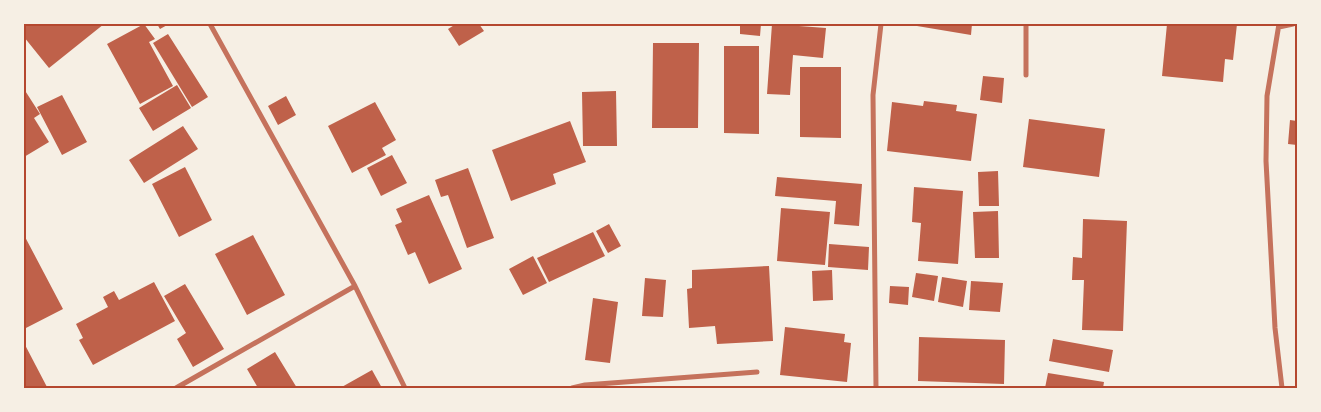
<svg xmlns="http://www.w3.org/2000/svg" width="1321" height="412" viewBox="0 0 1321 412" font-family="Ubuntu,sans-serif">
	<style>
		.building { fill: #bf614a }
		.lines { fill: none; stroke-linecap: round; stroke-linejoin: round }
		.minor { stroke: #c5725c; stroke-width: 5 }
		.neatline { fill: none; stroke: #b5482f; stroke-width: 2 }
	</style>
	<rect width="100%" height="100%" fill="#f6efe4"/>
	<path class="building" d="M 24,24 L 104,24 L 49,68 L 24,37 Z
		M 144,24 L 155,39 L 149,42 L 173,86 L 140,104 L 107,44 Z
		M 157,24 L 169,24 L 160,29 Z
		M 456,24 L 479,24 L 484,31 L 459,46 L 448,29 Z
		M 740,24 L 761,24 L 760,36 L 740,34 Z
		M 772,24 L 826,28 L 823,58 L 793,55 L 790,95 L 767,94 Z
		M 918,24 L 972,24 L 971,35 L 917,26 Z
		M 1167,24 L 1237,24 L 1233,60 L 1225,59 L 1223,82 L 1162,76 Z
		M 168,34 L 208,97 L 192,107 L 153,43 Z
		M 653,43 L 699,43 L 698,128 L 652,128 Z
		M 724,46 L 759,46 L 759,134 L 724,133 Z
		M 800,67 L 841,67 L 841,138 L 800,137 Z
		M 983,76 L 1004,78 L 1002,103 L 980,100 Z
		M 177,85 L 191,108 L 153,131 L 139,108 Z
		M 24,89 L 40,114 L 34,118 L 49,142 L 24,157 Z
		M 616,91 L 617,146 L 583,146 L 582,92 Z
		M 62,95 L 87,142 L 62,155 L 37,107 Z
		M 286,96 L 296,115 L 278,125 L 268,106 Z
		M 924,101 L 957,105 L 956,111 L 977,114 L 971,161 L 887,151 L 892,102 L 923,106 Z
		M 375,102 L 396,140 L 382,148 L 386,155 L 352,173 L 328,126 Z
		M 1029,119 L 1105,129 L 1099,177 L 1023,167 Z
		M 1290,120 L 1297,121 L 1297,145 L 1288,144 Z
		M 570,121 L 586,162 L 553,174 L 556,184 L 511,201 L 492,150 Z
		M 183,126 L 198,149 L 144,183 L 129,160 Z
		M 392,155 L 407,183 L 381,196 L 367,168 Z
		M 185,167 L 212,220 L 179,237 L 152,184 Z
		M 468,168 L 494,238 L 467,248 L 448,195 L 441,197 L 435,180 Z
		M 998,171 L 999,206 L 979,206 L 978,172 Z
		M 777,177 L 862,184 L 859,226 L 834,224 L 836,201 L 775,196 Z
		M 914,187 L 963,191 L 958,264 L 918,261 L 921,223 L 912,222 Z
		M 429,195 L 462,269 L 429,284 L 415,252 L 408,255 L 395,225 L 402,222 L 396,209 Z
		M 781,208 L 830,212 L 825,265 L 777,261 Z
		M 998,211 L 999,258 L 975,258 L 973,212 Z
		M 1083,219 L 1127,221 L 1123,331 L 1082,330 L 1084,280 L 1072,280 L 1073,257 L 1082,258 Z
		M 609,224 L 621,246 L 608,253 L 596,231 Z
		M 593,232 L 605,256 L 549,282 L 537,258 Z
		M 24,235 L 63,309 L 24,329 Z
		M 253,235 L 285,295 L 247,315 L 215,254 Z
		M 829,244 L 869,247 L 868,270 L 828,267 Z
		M 533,256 L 547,283 L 523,295 L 509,269 Z
		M 769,266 L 773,341 L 717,344 L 715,326 L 689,328 L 687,289 L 692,288 L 692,270 Z
		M 832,270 L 833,300 L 813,301 L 812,271 Z
		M 916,273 L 938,276 L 934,301 L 912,297 Z
		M 942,277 L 967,281 L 963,307 L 938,302 Z
		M 645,278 L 666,280 L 663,317 L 642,316 Z
		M 971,281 L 1003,283 L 1000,312 L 969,310 Z
		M 154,282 L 175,321 L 93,365 L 79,340 L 83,338 L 76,324 L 108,307 L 103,297 L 114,291 L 119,300 Z
		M 185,284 L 224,349 L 193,367 L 177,339 L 186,333 L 164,296 Z
		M 890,286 L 909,287 L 908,305 L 889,303 Z
		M 593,298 L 618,302 L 610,363 L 585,360 Z
		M 785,327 L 845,334 L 844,342 L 851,343 L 847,382 L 780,375 Z
		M 919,337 L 1005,340 L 1004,384 L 918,381 Z
		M 1053,339 L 1113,350 L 1109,372 L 1049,361 Z
		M 24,343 L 47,387 L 46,388 L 24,388 Z
		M 275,352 L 297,388 L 258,388 L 247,369 Z
		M 372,370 L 382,388 L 340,388 Z
		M 1048,373 L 1104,382 L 1103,388 L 1045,388 Z"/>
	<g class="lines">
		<path class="minor" d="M 210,24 L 355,286 L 405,388
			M 1279,24 L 1267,96 L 1266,161 L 1275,328 L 1282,388
			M 1279,27 L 1293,24
			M 1026,75 L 1026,24
			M 176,388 L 355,286
			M 572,388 L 585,385 L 757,372
			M 876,388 L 873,95 L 881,24"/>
	</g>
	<rect width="1321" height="412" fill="none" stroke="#f6efe4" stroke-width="50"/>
	<rect x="25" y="25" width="1271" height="362" class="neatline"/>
</svg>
